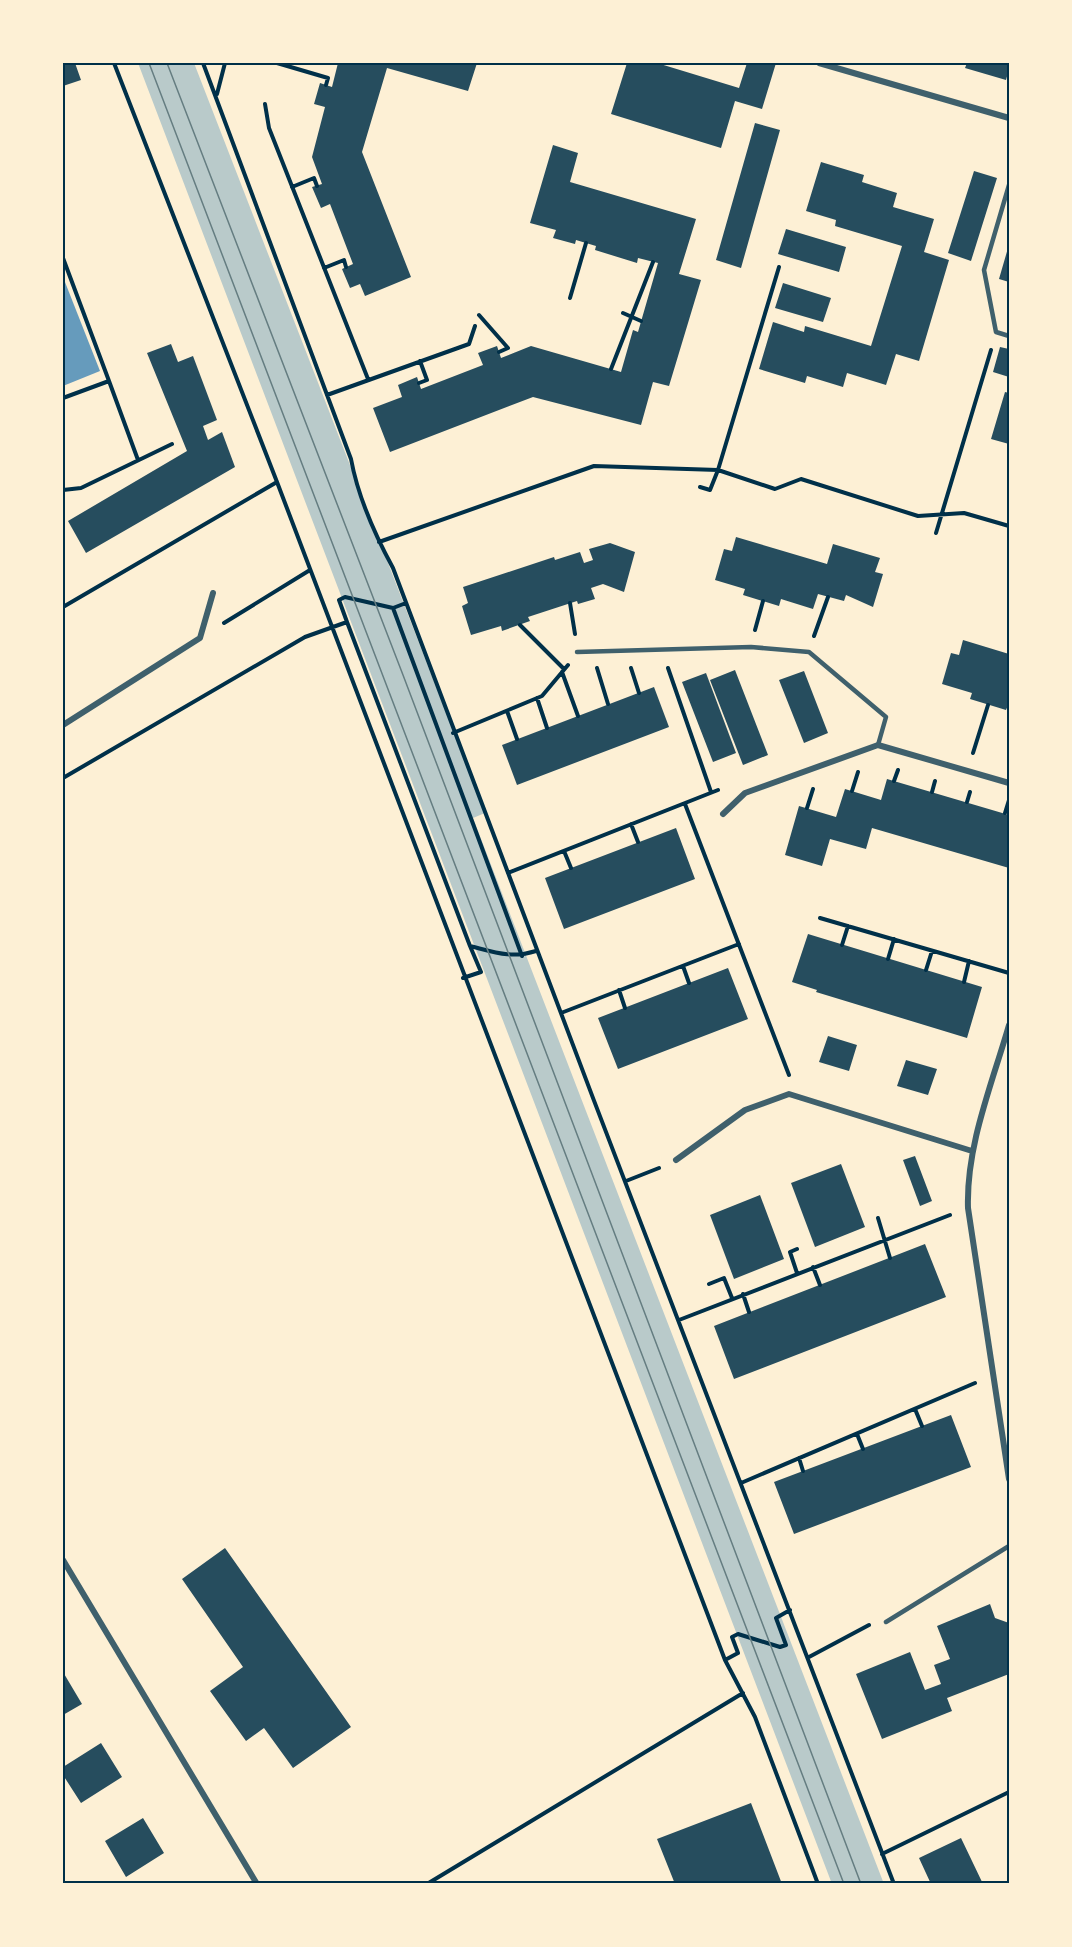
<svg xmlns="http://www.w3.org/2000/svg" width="1072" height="1947" viewBox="0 0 1072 1947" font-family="Figtree,sans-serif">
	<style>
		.green { fill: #b9caca }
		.water { fill: #669bbc }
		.building { fill: #264d5e }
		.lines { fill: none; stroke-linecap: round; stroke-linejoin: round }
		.path { stroke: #003049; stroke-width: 4 }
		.service { stroke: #3f606c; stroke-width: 4.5 }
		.minor { stroke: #3f606c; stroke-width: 6 }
		.tram { stroke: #657d81; stroke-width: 1.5 }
		.neatline { fill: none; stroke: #003049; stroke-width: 2 }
	</style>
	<rect width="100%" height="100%" fill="#fdf0d5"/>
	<path class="green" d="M 138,63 L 194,63 L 485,813 L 473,818 L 884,1884 L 832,1884 Z"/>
	<path class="water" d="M 63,277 L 100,371 L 63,386 Z"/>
	<path class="building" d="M 63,63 L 75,63 L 81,80 L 63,86 Z
		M 338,63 L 477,63 L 468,91 L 387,68 L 362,152 L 411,277 L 365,296 L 360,284 L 350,288 L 342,269 L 353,264 L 330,204 L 321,208 L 312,187 L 322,184 L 312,157 L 325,107 L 314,104 L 320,83 L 332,87 Z
		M 627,63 L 657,63 L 739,88 L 747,63 L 776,63 L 762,109 L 735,101 L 721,148 L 611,114 Z
		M 967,63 L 1009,63 L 1009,69 L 1006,80 L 965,68 Z
		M 755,123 L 780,130 L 741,268 L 716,260 Z
		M 553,145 L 578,153 L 570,182 L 696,219 L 679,274 L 701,280 L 669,386 L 653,382 L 641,425 L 533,397 L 390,452 L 373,408 L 402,397 L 398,385 L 417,377 L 421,389 L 483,365 L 478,353 L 497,346 L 501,358 L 531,346 L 621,372 L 633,330 L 638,332 L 658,263 L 638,258 L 637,263 L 595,250 L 596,246 L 576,240 L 575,244 L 553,238 L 556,230 L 530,223 Z
		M 821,162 L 864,175 L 862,182 L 897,193 L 893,207 L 934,219 L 924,252 L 949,260 L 919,361 L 896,354 L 886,385 L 847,373 L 843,387 L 807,376 L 805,383 L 759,369 L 773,322 L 804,332 L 805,326 L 871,346 L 902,246 L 835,226 L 836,220 L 806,211 Z
		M 974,171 L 997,178 L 971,261 L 948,253 Z
		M 786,229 L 846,247 L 839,272 L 778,254 Z
		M 1008,248 L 1009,248 L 1009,282 L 999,279 Z
		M 783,283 L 831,298 L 823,322 L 775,308 Z
		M 171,344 L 178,362 L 193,356 L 217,420 L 203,426 L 208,440 L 222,432 L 235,467 L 86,553 L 68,521 L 187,451 L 147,353 Z
		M 1000,347 L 1009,349 L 1009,377 L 993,372 Z
		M 1005,392 L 1009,393 L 1009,444 L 991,439 Z
		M 736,537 L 827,564 L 833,544 L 880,558 L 875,572 L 883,574 L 873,607 L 846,595 L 844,601 L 818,594 L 813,609 L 781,599 L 779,606 L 743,595 L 745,589 L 715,580 L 724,549 L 732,551 Z
		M 610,543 L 635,552 L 624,592 L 603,584 L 591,588 L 595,599 L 578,604 L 577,601 L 528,617 L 530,621 L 502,631 L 501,626 L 471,635 L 462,606 L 468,603 L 463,587 L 554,557 L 555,560 L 580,552 L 584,563 L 593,560 L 589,549 Z
		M 963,640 L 1009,654 L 1009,703 L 1006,710 L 970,699 L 972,693 L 942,684 L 951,653 L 959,655 Z
		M 735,670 L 768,755 L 743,765 L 710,680 Z
		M 804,671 L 828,733 L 804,743 L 779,680 Z
		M 706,673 L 736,753 L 713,762 L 682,682 Z
		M 654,687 L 669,727 L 517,785 L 502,745 Z
		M 887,779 L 1009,815 L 1009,868 L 872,828 L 866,849 L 830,839 L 822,866 L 785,855 L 799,806 L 836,817 L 845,789 L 881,800 Z
		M 676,828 L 695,879 L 564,929 L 545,878 Z
		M 808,934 L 982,987 L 967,1038 L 816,992 L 817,990 L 792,982 Z
		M 728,968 L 748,1019 L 618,1069 L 598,1018 Z
		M 828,1036 L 857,1045 L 849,1071 L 819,1062 Z
		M 906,1060 L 937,1069 L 928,1095 L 897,1086 Z
		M 915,1156 L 932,1201 L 920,1206 L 903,1160 Z
		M 841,1164 L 865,1227 L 815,1247 L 791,1183 Z
		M 760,1195 L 784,1259 L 734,1279 L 710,1215 Z
		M 925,1244 L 946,1297 L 734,1379 L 714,1326 Z
		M 951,1415 L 971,1467 L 794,1534 L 774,1482 Z
		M 225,1548 L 351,1727 L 293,1768 L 264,1728 L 246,1741 L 210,1691 L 243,1667 L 182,1579 Z
		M 990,1604 L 995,1618 L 1009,1623 L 1009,1674 L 947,1698 L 952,1711 L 882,1739 L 856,1674 L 910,1652 L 925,1690 L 941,1684 L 934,1665 L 950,1659 L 937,1626 Z
		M 63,1672 L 82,1704 L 63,1715 Z
		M 101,1743 L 122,1777 L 81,1803 L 63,1775 L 63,1767 Z
		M 751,1803 L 782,1884 L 675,1884 L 657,1839 Z
		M 143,1818 L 164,1853 L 126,1877 L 105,1841 Z
		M 961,1838 L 983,1884 L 931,1884 L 919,1858 Z"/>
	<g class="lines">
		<path class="path" d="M 114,63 L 277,482 L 725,1660 L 755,1717 L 818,1884
			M 203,63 L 351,459 C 358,497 374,533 393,568 C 557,1008 726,1445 894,1884
			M 277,63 L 328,78 L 326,85
			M 217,94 L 225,63
			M 265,104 L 269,128 L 368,379
			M 292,187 L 314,178 L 317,186
			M 63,258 L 109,381 L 63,398
			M 324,268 L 344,260 L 346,267
			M 570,298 L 586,243
			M 623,313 L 641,321
			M 479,315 L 508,348 L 499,352
			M 611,369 L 653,262
			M 109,381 L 138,460
			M 419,383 L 427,380 L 420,361
			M 327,395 L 469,344 L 475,326
			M 700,487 L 710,490 L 718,470 L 779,267
			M 63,490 L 81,488 L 172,444
			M 936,533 L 991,350
			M 379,542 L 594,466 L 718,470 L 775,489 L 801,479 L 918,516 L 964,513 L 1009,526
			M 570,603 L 575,634
			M 63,607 L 277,482
			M 393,608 L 522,956
			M 347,622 L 470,946
			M 224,623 L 310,570
			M 520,625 L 564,669
			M 755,630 L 763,601
			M 814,636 L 828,597
			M 597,668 L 608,704
			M 631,668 L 639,693
			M 668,668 L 711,792
			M 562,672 L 578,716
			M 537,698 L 547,728
			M 507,711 L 517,739
			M 453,733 L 542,696 L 568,665
			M 973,753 L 988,705
			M 63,778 L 305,637 L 347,622 L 339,600 L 345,597 L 393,608 L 406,603
			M 894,781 L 898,770
			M 852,791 L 858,772
			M 932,792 L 935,781
			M 967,802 L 970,792
			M 685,804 L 789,1075
			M 807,808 L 813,789
			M 1005,813 L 1009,800
			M 631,824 L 638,842
			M 564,851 L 571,868
			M 508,873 L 718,790
			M 820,918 L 1009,973
			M 842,945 L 848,926
			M 888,959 L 894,939
			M 683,966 L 689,983
			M 926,970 L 932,951
			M 463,978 L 481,972 L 470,946 C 494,952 512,959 536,951
			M 964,982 L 969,961
			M 619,990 L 625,1008
			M 561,1013 L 739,944
			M 626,1181 L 659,1168
			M 878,1218 L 890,1258
			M 797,1249 L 790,1252 L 797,1273
			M 813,1267 L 820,1285
			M 709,1284 L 724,1278 L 732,1298
			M 743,1294 L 749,1312
			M 679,1320 L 950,1215
			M 915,1409 L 922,1426
			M 857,1434 L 863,1449
			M 799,1458 L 803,1471
			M 741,1483 L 975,1383
			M 809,1657 L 869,1625
			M 725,1660 L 738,1653 L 732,1637 L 738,1634 L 780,1647 L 786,1645 L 776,1618 L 790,1610
			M 882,1854 L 1009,1792
			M 427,1884 L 743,1693"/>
		<path class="service" d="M 1009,185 L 984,270 L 996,332 L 1009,336
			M 577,652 L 751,647 L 809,652 L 886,717 L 878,745
			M 886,1622 L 1009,1546"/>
		<path class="minor" d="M 819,63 L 1009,118
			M 63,725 L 200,638 L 213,593
			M 723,814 L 745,793 L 878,745 L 1009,783
			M 1009,1025 C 992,1084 966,1146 968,1208 L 1009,1479
			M 676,1160 L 745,1110 L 789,1094 L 972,1151
			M 63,1560 L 257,1884"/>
		<path class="tram" d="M 149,63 L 844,1884
			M 167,63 L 403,675 L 861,1884"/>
	</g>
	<rect width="1072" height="1947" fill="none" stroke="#fdf0d5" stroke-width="129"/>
	<rect x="64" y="64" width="944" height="1818" class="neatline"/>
</svg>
